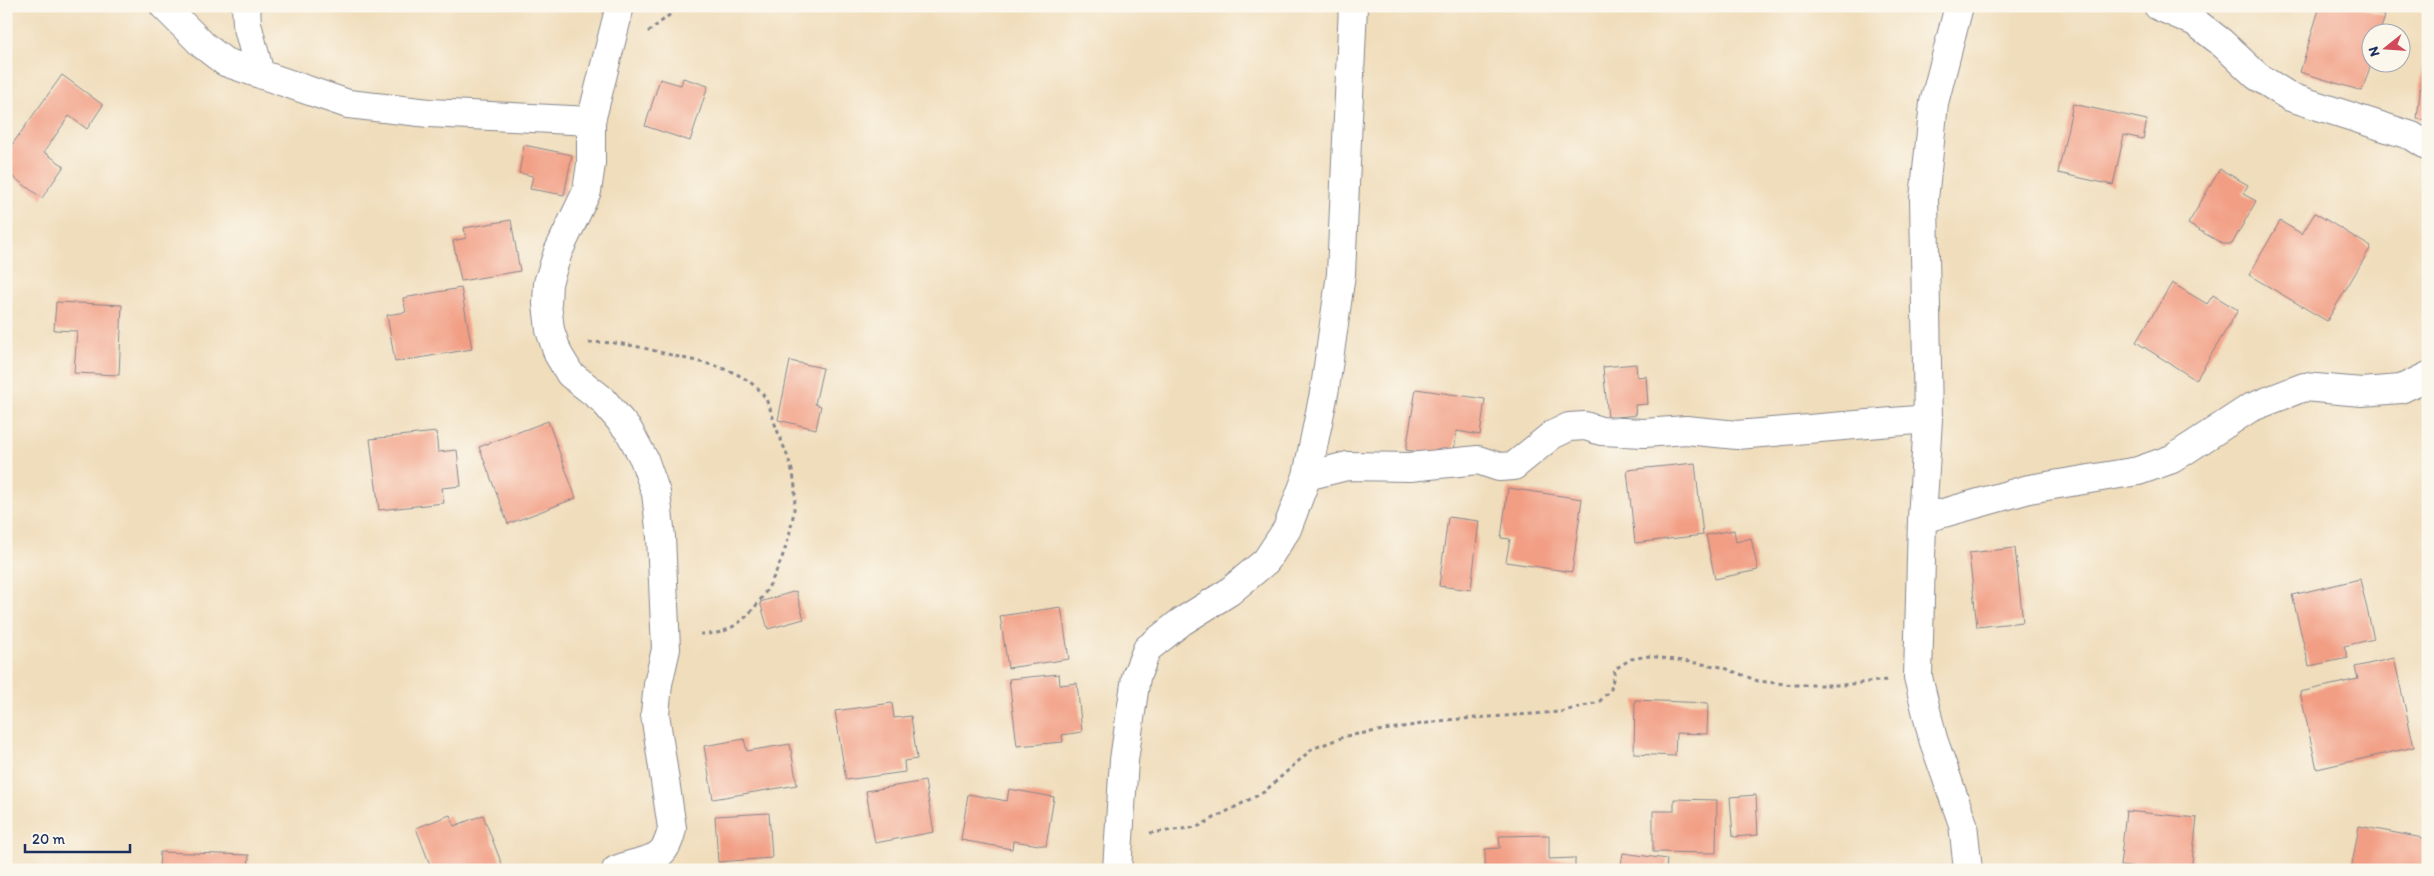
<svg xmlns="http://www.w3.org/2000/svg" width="2434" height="876" viewBox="0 0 2434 876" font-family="Itim,sans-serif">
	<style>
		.building { fill: #f29e84 }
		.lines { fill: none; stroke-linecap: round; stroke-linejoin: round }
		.minor-casing { stroke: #86868c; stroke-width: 30 }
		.path { stroke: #86868c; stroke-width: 3; stroke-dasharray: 4 4; stroke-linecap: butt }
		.minor { stroke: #fff; stroke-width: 28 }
	</style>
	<rect width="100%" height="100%" fill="#fbf7ec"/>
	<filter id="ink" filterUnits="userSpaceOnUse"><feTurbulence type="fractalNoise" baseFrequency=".02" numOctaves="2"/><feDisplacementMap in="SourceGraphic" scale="10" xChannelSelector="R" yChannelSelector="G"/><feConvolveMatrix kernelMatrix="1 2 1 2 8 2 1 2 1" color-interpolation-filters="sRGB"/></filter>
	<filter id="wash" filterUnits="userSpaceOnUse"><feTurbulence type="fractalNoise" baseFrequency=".0096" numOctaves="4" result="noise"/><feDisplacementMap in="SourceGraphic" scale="20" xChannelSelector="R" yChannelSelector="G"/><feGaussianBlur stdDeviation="1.12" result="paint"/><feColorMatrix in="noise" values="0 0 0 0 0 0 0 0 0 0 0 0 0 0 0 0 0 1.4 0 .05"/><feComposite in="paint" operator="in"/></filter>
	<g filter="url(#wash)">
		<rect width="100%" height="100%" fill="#f0ddbb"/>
		<g id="blocks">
			<path class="building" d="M 2320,6 L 2354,6 L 2385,16 L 2380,32 L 2372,32 L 2372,61 L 2362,91 L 2300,72 Z
				M 2423,65 L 2428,65 L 2428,120 L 2417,119 Z
				M 62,75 L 103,105 L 87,129 L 69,116 L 44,152 L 64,166 L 42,198 L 6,172 L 6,153 Z
				M 683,78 L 708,86 L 690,141 L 645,126 L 660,79 L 681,85 Z
				M 2073,104 L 2147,120 L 2143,139 L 2124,135 L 2113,185 L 2058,173 Z
				M 524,145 L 572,155 L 564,195 L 530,189 L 533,176 L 519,173 Z
				M 2220,169 L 2248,185 L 2243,194 L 2256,201 L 2232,244 L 2223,244 L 2188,224 Z
				M 2315,213 L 2371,247 L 2327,321 L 2249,275 L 2280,221 L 2302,234 Z
				M 511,220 L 520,271 L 461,281 L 453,241 L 466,238 L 464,228 Z
				M 2172,283 L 2207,304 L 2213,295 L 2238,310 L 2196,380 L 2136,342 Z
				M 461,288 L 472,349 L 395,362 L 387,315 L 406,312 L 403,298 Z
				M 56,302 L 122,305 L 119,375 L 74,373 L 77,331 L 54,330 Z
				M 790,361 L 823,368 L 815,404 L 821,406 L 816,429 L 778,420 Z
				M 1636,364 L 1637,377 L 1646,376 L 1648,404 L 1635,405 L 1636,415 L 1608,418 L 1603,367 Z
				M 1416,389 L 1485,399 L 1480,435 L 1457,431 L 1453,457 L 1406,450 Z
				M 548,421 L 576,498 L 508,524 L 479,447 Z
				M 436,432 L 438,452 L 457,450 L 461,486 L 442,488 L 444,503 L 379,510 L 370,439 Z
				M 1695,463 L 1703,535 L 1635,543 L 1627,470 Z
				M 1508,488 L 1582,499 L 1572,572 L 1506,562 L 1510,539 L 1501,538 Z
				M 1448,517 L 1479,521 L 1471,590 L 1439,586 Z
				M 1734,530 L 1736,542 L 1751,538 L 1758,570 L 1715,579 L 1706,535 Z
				M 2015,548 L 2023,622 L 1977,627 L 1969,553 Z
				M 2360,579 L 2374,639 L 2344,646 L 2348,658 L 2309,666 L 2292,595 Z
				M 796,591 L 804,619 L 768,629 L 760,602 Z
				M 1061,607 L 1069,659 L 1008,668 L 1000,616 Z
				M 2394,658 L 2414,747 L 2317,769 L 2300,692 L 2358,679 L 2355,667 Z
				M 1059,674 L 1060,685 L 1077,683 L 1082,732 L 1062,735 L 1063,742 L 1017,746 L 1009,679 Z
				M 1635,700 L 1708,703 L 1707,734 L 1676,733 L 1675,756 L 1634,754 Z
				M 892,703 L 894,718 L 911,716 L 917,759 L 904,761 L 905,772 L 846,780 L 835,711 Z
				M 744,739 L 747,751 L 790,744 L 797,785 L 713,799 L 704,746 Z
				M 925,781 L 934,832 L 875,843 L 866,791 Z
				M 1009,789 L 1054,797 L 1046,846 L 1013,841 L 1012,849 L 961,840 L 968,794 L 1007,801 Z
				M 1756,795 L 1758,835 L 1733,837 L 1730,797 Z
				M 1674,799 L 1717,800 L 1716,853 L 1653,852 L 1653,811 L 1674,811 Z
				M 2126,811 L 2197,818 L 2191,870 L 2156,870 L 2120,866 Z
				M 769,813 L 772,858 L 718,862 L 715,816 Z
				M 450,815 L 454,826 L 483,815 L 504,870 L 432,870 L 416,828 Z
				M 2359,826 L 2428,839 L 2424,870 L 2351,870 Z
				M 1549,835 L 1549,859 L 1575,858 L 1575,870 L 1485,870 L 1485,849 L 1500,848 L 1499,836 Z
				M 160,852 L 249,855 L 248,870 L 159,870 Z
				M 1623,853 L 1667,859 L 1666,870 L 1620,870 Z
				M 1156,865 L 1192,868 L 1192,870 L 1155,870 Z"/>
		</g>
	</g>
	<g filter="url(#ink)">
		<use href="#blocks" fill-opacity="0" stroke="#86868c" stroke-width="1"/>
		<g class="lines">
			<defs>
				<path id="minor" d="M 164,6 L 203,45 L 225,62 L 348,104 L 429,113 L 591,121
					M 246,6 L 247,24 L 260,74
					M 1959,6 L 1934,103 L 1924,199 L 1928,419 L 1922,519 L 1918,677 L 1933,739 L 1963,824 L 1968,870
					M 2158,6 L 2195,22 L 2221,42 L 2257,76 L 2290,97 L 2412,136 L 2428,146
					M 1307,476 L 1347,466 L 1410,467 L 1478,460 L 1499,467 L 1514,466 L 1552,435 L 1569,427 L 1585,426 L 1601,431 L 1644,433 L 1686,430 L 1737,435 L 1928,419
					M 1922,519 L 2029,489 L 2138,471 L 2172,459 L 2250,408 L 2304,387 L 2362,392 L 2401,389 L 2428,376
					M 616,870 C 645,857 665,866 672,828 L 655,714 L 658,684 L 666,649 L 661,537 L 656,493 L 644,459 L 629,431 L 603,400 L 570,374 L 558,354 L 550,330 L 547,304 L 548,283 L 558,252 L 587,191 L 591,164 L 591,121 L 620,6
					M 1117,870 L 1124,760 L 1136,677 L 1147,649 L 1181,622 L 1229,592 L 1266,561 L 1287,529 L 1307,476 L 1325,388 L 1341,274 L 1353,6"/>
			</defs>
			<use href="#minor" class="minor-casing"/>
			<path class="path" d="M 648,32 L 681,6
				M 589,343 C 618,340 648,349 675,356 C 702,363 734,367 756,387 C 768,397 771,412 776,427 C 783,446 794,468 795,488 C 797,532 769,614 724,631 C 716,634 706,634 698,634
				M 1150,833 L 1197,827 L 1264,792 L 1312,749 L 1346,736 L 1447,720 L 1560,712 L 1599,702 L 1611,689 L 1615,669 L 1631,659 L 1649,656 L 1722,667 L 1758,681 L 1794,685 L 1842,685 L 1887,680"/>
			<use href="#minor" class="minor"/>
		</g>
	</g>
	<rect width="2434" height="876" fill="none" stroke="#fbf7ec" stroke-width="25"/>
	<g transform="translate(2386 48) rotate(253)"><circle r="24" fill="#fbf7ec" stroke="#a1a7b3"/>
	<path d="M0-4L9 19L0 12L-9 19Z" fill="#d1495b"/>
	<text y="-8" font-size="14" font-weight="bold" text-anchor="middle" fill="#1b2f5e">N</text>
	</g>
	<path d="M25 844v8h105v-8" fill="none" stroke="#1b2f5e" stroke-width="2.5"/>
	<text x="32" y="844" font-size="15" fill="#1b2f5e" stroke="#fbf7ec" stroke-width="4" paint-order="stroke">20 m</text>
</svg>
